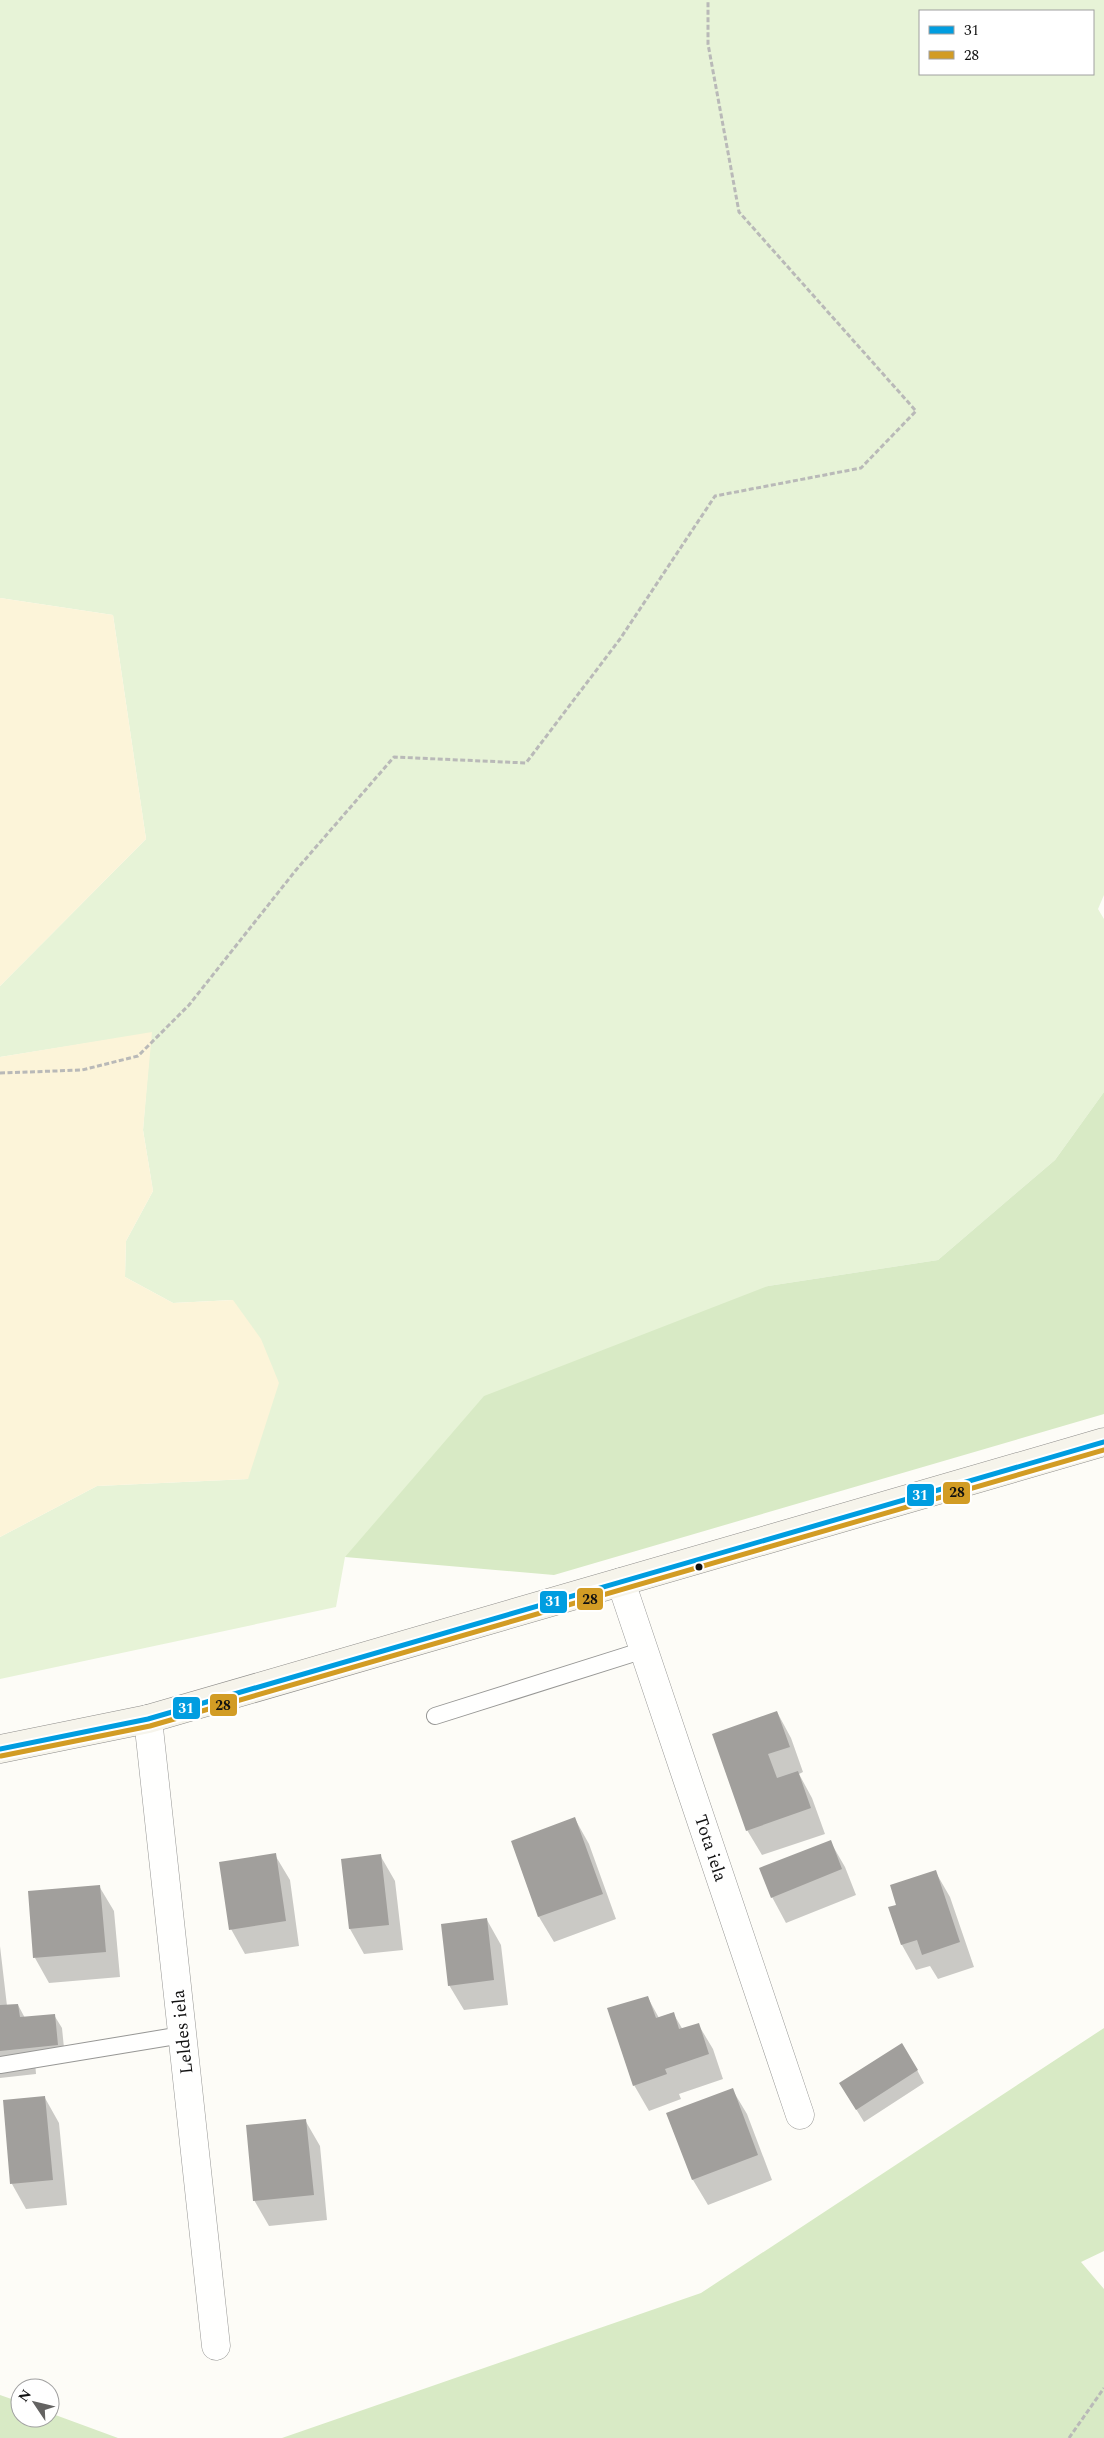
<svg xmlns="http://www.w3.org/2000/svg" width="1104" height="2438" viewBox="0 0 1104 2438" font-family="Spectral,serif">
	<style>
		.green { fill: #e7f3d7; fill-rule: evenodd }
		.forest { fill: #d8eac5 }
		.sand { fill: #fcf4d9 }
		.shadow { fill: #0003 }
		.building { fill: #a19f9c }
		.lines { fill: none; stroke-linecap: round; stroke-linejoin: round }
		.lane-casing { stroke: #979795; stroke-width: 18 }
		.street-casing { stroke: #979795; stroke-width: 29 }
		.secondary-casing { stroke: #8e8d8b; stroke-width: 29 }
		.path { stroke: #b9b9b8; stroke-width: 3; stroke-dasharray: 5 2.5; stroke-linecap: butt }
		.lane { stroke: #fffffe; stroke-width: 16 }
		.street { stroke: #fffffe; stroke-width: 28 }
		.secondary { stroke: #f6f4eb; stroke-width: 28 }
		.bus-1-casing { stroke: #fff; stroke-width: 9 }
		.bus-2-casing { stroke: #fff; stroke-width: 9 }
		.bus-1 { stroke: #009de0; stroke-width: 5 }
		.bus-2 { stroke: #d29c24; stroke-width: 5 }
		.bus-dot { fill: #111; stroke: #fff; stroke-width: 2 }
		.labels { text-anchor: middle; stroke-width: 5; stroke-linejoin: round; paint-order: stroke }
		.street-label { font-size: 18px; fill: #111; stroke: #fff }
		.line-badge { stroke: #fff; stroke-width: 2 }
		.badge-label { font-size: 14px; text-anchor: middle; font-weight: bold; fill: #fff }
		.pale-badge-label { font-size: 14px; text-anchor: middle; font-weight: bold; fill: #111 }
	</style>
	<rect width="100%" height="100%" fill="#fdfcf7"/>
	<path class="green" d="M 0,0 L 1104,0 L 1104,895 L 1098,909 L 1104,919 L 1104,1092 L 1055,1160 L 938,1260 L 768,1286 L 345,1557 L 336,1607 L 0,1679 L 0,1537 L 97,1486 L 248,1479 L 233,1300 L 173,1303 L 125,1277 L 126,1241 L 153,1191 L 143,1130 L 151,1033 L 0,1057 L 0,986 L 146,839 L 113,615 L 0,598 ZM 920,11 L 1093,11 L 1093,74 L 920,74 Z"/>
	<path class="forest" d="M 1104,1092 L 1104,1414 L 554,1575 L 345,1557 L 484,1396 L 768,1286 L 938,1260 L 1055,1160 Z
		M 1104,2028 L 1104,2251 L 1081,2262 L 1104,2289 L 1104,2438 L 282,2438 L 701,2293 Z
		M 0,2395 L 20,2402 L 20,2418 L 50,2418 L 50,2413 L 118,2438 L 0,2438 Z"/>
	<path class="sand" d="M 0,598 L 113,615 L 146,839 L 0,986 Z
		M 152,1032 L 143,1130 L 153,1191 L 126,1241 L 125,1277 L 173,1303 L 233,1300 L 261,1339 L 279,1383 L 248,1479 L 97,1486 L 0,1537 L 0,1057 Z"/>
	<path class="shadow" d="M 777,1712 L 791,1738 L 803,1772 L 799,1774 L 812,1798 L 825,1834 L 762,1855 L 747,1830 Z
		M 575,1819 L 589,1844 L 616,1919 L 554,1942 L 539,1917 L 512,1842 Z
		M 830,1841 L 845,1867 L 856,1895 L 786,1923 L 772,1897 Z
		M 275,1855 L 290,1880 L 299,1946 L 245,1954 L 231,1929 Z
		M 380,1855 L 395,1881 L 403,1950 L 364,1954 L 350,1929 L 342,1860 Z
		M 935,1871 L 950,1897 L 974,1967 L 938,1979 L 930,1966 L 916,1970 L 902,1945 L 889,1908 L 898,1905 Z
		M 99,1886 L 114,1911 L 120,1977 L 49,1983 L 35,1958 Z
		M 487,1920 L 501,1945 L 508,2005 L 464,2010 L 449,1985 Z
		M 0,1946 L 7,2006 L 18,2005 L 25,2018 L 54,2015 L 62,2028 L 65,2058 L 35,2061 L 36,2074 L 0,2078 Z
		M 648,1998 L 659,2018 L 673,2013 L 683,2030 L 698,2024 L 713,2049 L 723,2079 L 679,2094 L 681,2099 L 649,2111 L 634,2085 Z
		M 917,2070 L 924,2083 L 864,2122 L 848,2096 Z
		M 732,2089 L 747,2114 L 772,2180 L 708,2205 L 693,2180 L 667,2114 Z
		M 45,2098 L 59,2123 L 67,2205 L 26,2209 L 12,2184 Z
		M 305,2120 L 320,2146 L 327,2220 L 269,2226 L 254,2200 Z"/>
	<path class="building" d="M 777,1711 L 790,1747 L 768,1754 L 777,1778 L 798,1771 L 811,1808 L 746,1831 L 712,1734 Z
		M 575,1817 L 603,1894 L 538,1917 L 511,1841 Z
		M 831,1840 L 842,1869 L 771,1898 L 759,1868 Z
		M 276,1853 L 286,1921 L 229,1930 L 219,1862 Z
		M 381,1854 L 389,1925 L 349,1929 L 341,1859 Z
		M 936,1870 L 960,1942 L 922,1955 L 917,1940 L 901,1945 L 888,1907 L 896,1905 L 890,1885 Z
		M 100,1885 L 106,1952 L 33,1958 L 28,1891 Z
		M 487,1918 L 494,1980 L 448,1986 L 441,1924 Z
		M 648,1996 L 656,2018 L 674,2012 L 679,2029 L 699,2023 L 709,2054 L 665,2069 L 667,2074 L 633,2086 L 607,2008 Z
		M 18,2004 L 20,2017 L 55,2014 L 58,2045 L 0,2051 L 0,2005 Z
		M 902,2043 L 918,2070 L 856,2110 L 839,2083 Z
		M 733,2088 L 758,2155 L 692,2180 L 666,2113 Z
		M 45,2096 L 53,2180 L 10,2184 L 3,2100 Z
		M 306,2119 L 314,2195 L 253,2201 L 246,2125 Z"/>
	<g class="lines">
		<defs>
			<path id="lane" d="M 435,1716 L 644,1650
				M 0,2065 L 182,2035"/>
			<path id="street" d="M 621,1582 L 800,2115
				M 148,1719 L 216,2346"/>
			<path id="secondary" d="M 0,1749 L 148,1719 L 1104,1442"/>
		</defs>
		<use href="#lane" class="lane-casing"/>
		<use href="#street" class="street-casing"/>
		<use href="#secondary" class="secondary-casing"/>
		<path class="path" d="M 0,1073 L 82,1070 L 138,1056 L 189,1005 L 296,870 L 394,757 L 526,763 L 620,639 L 715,496 L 861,468 L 916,411 L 739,212 L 708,44 L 708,0
			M 1069,2438 L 1104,2388"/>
		<use href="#lane" class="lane"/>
		<use href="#street" class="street"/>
		<use href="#secondary" class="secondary"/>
		<defs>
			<path id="bus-1" d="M 0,1749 L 148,1719 L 1104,1442"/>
			<path id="bus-2" d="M 1,1756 L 150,1726 L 1104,1450"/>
		</defs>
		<use href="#bus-1" class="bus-1-casing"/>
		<use href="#bus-2" class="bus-2-casing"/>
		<use href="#bus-1" class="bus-1"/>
		<use href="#bus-2" class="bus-2"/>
	</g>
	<circle class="bus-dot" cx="699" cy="1567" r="4.5"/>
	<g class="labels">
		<g class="street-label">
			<text transform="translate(711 1848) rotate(72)" y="6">Tota iela</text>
			<text transform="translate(182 2032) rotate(-96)" y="6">Leldes iela</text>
		</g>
	</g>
	<g class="line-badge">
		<rect x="942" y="1481" width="29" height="24" rx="5" fill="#d29c24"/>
		<rect x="906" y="1483" width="29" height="24" rx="5" fill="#009de0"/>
		<rect x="576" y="1587" width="28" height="24" rx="5" fill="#d29c24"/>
		<rect x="539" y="1590" width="29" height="24" rx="5" fill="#009de0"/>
		<rect x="209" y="1693" width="29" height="24" rx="5" fill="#d29c24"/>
		<rect x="172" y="1696" width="29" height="24" rx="5" fill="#009de0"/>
	</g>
	<g class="badge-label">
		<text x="920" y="1500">31</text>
		<text x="553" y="1606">31</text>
		<text x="186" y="1713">31</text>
	</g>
	<g class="pale-badge-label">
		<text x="957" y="1497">28</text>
		<text x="590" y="1604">28</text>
		<text x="223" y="1710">28</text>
	</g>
	<rect x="919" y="10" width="175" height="65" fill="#ffffff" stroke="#a0a0a0"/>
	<rect x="929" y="26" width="25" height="8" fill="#009de0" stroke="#a0a0a0"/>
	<text x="964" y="35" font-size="15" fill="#111111">31</text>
	<rect x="929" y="51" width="25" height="8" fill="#d29c24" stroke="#a0a0a0"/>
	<text x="964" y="60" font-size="15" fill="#111111">28</text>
	<g transform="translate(35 2403) rotate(305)"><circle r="24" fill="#ffffff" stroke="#a0a0a0"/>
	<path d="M0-4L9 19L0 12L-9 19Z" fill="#646362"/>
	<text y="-8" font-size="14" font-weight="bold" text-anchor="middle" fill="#111111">N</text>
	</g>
</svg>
